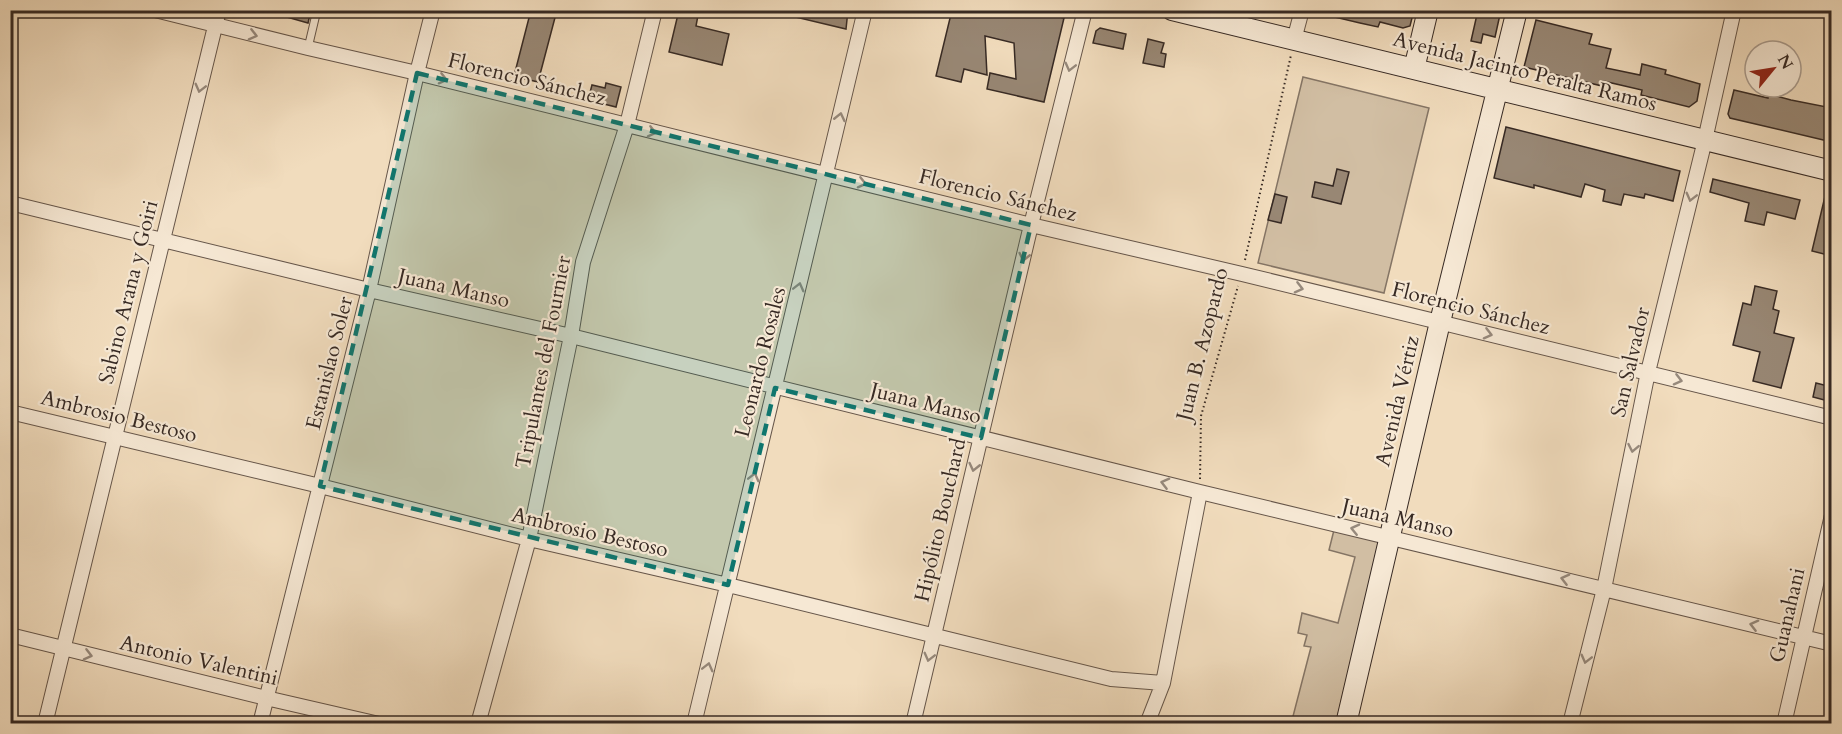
<svg xmlns="http://www.w3.org/2000/svg" width="1842" height="734" viewBox="0 0 1842 734" font-family="Cardo,serif">
	<style>
		.green { fill: #d1bea3; stroke: #847464; stroke-width: 1.5 }
		.building { fill: #988774; stroke: #372a24; stroke-width: 1.5 }
		.lines { fill: none; stroke-linecap: round; stroke-linejoin: round }
		.lane-casing { stroke: #66564a; stroke-width: 9 }
		.street-casing { stroke: #66564a; stroke-width: 16 }
		.secondary-casing { stroke: #372a24; stroke-width: 22 }
		.path { stroke: #372a24; stroke-width: 2; stroke-dasharray: 1.5 3; stroke-linecap: butt }
		.lane { stroke: #f6e8d4; stroke-width: 7 }
		.street { stroke: #f6e8d4; stroke-width: 14 }
		.secondary { stroke: #f6e8d4; stroke-width: 20 }
		.oneway { stroke: #96897c }
		.marked { fill: #0f766e; fill-opacity: 0.2; stroke: #0f766e; stroke-width: 4.5; stroke-dasharray: 12 8; stroke-linejoin: round }
		.labels { text-anchor: middle; stroke-width: 4.5; stroke-linejoin: round; paint-order: stroke }
		.street-label { font-size: 21px; fill: #372a24; stroke: #f6e8d4 }
	</style>
	<rect width="100%" height="100%" fill="#f1dcbd"/>
	<filter id="stains"><feTurbulence type="fractalNoise" baseFrequency=".00333" numOctaves="4"/><feColorMatrix values="0 0 0 0 .2 0 0 0 0 .09 0 0 0 0 .02 0 0 0 .5 -.17"/></filter>
	<radialGradient id="worn" r=".72"><stop offset=".6" stop-color="#630" stop-opacity="0"/><stop offset="1" stop-color="#630" stop-opacity=".3"/></radialGradient>
	<path class="green" d="M 1303,77 L 1429,108 L 1384,293 L 1258,263 Z
		M 1334,530 L 1380,541 L 1336,723 L 1291,724 L 1311,647 L 1304,646 L 1307,635 L 1298,633 L 1302,613 L 1338,623 L 1355,557 L 1329,550 Z"/>
	<path class="building" d="M 276,10 L 311,10 L 308,23 L 276,14 Z
		M 531,10 L 557,10 L 538,82 L 514,76 Z
		M 679,10 L 699,10 L 696,26 L 729,34 L 722,65 L 669,52 Z
		M 788,10 L 848,10 L 846,29 L 787,15 Z
		M 952,10 L 1028,10 L 1064,18 L 1044,102 L 987,89 L 990,73 L 1016,79 L 1014,43 L 985,36 L 987,75 L 964,69 L 961,82 L 936,76 Z
		M 1327,10 L 1414,10 L 1410,26 L 1403,28 L 1380,22 L 1378,27 L 1360,23 L 1326,15 Z
		M 1478,10 L 1501,10 L 1495,37 L 1483,34 L 1481,43 L 1471,41 Z
		M 1536,20 L 1592,34 L 1589,44 L 1611,49 L 1606,68 L 1640,75 L 1642,64 L 1666,70 L 1665,74 L 1700,84 L 1697,101 L 1689,107 L 1641,95 L 1642,90 L 1603,81 L 1602,86 L 1524,67 Z
		M 1100,28 L 1126,34 L 1123,49 L 1093,43 L 1096,31 Z
		M 1148,39 L 1164,43 L 1161,53 L 1166,54 L 1164,67 L 1143,63 Z
		M 606,83 L 621,87 L 616,107 L 588,100 L 592,85 L 605,88 Z
		M 1734,90 L 1768,98 L 1769,94 L 1791,100 L 1832,108 L 1832,142 L 1730,118 L 1728,114 Z
		M 1506,127 L 1680,171 L 1673,201 L 1645,194 L 1644,198 L 1624,194 L 1621,205 L 1603,201 L 1605,190 L 1585,184 L 1581,197 L 1534,185 L 1534,188 L 1494,178 Z
		M 1337,169 L 1349,172 L 1341,204 L 1312,197 L 1315,182 L 1333,186 Z
		M 1713,179 L 1800,200 L 1795,219 L 1767,212 L 1764,225 L 1745,221 L 1749,203 L 1710,192 Z
		M 1827,188 L 1832,189 L 1832,256 L 1812,251 Z
		M 1275,194 L 1287,197 L 1281,223 L 1268,220 Z
		M 1755,286 L 1777,291 L 1773,309 L 1779,311 L 1774,333 L 1794,338 L 1781,388 L 1753,381 L 1760,352 L 1733,345 L 1743,303 L 1751,305 Z
		M 1816,383 L 1832,387 L 1832,402 L 1813,397 Z"/>
	<g class="lines">
		<defs>
			<path id="lane" d="M 308,48 L 317,10"/>
			<path id="street" d="M 155,10 L 308,48 L 417,73 L 1031,225 L 1242,274 L 1832,418
				M 1294,40 L 1302,10
				M 10,203 L 369,290 L 571,336 L 1200,492 L 1832,644
				M 10,412 L 320,486 L 529,539 L 728,585 L 1111,679 L 1163,683
				M 10,635 L 266,698 L 379,724
				M 45,724 L 219,10
				M 260,724 L 369,290 L 417,73 L 433,10
				M 478,724 L 529,539 L 571,336 L 583,262 L 627,125 L 655,10
				M 694,724 L 865,10
				M 913,724 L 1031,225 L 1085,10
				M 1147,724 L 1163,683 L 1200,492
				M 1570,724 L 1604,589 L 1648,372 L 1705,140 L 1734,10
				M 1784,724 L 1832,515"/>
			<path id="secondary" d="M 1172,10 L 1832,171
				M 1414,69 L 1428,10
				M 1346,724 L 1440,322 L 1517,10"/>
		</defs>
		<use href="#lane" class="lane-casing"/>
		<use href="#street" class="street-casing"/>
		<use href="#secondary" class="secondary-casing"/>
		<path class="path" d="M 1245,260 L 1291,55
			M 1200,479 L 1201,416 L 1238,286"/>
		<use href="#lane" class="lane"/>
		<use href="#street" class="street"/>
		<use href="#secondary" class="secondary"/>
	</g>
	<defs><path id="oneway-chevron" d="M-2-3.5L2.5 0L-2 3.5" fill="none" stroke-width="1.6" stroke-linecap="round" stroke-linejoin="round" transform="scale(1.5)"/></defs>
	<g class="oneway">
		<use href="#oneway-chevron" transform="translate(253 35) rotate(14)"/>
		<use href="#oneway-chevron" transform="translate(1070 67) rotate(104)"/>
		<use href="#oneway-chevron" transform="translate(443 79) rotate(14)"/>
		<use href="#oneway-chevron" transform="translate(200 88) rotate(104)"/>
		<use href="#oneway-chevron" transform="translate(840 117) rotate(-77)"/>
		<use href="#oneway-chevron" transform="translate(652 132) rotate(14)"/>
		<use href="#oneway-chevron" transform="translate(862 183) rotate(14)"/>
		<use href="#oneway-chevron" transform="translate(1691 197) rotate(104)"/>
		<use href="#oneway-chevron" transform="translate(1024 257) rotate(103)"/>
		<use href="#oneway-chevron" transform="translate(799 287) rotate(-76)"/>
		<use href="#oneway-chevron" transform="translate(1299 288) rotate(14)"/>
		<use href="#oneway-chevron" transform="translate(1488 334) rotate(14)"/>
		<use href="#oneway-chevron" transform="translate(1678 380) rotate(14)"/>
		<use href="#oneway-chevron" transform="translate(1633 448) rotate(101)"/>
		<use href="#oneway-chevron" transform="translate(974 467) rotate(103)"/>
		<use href="#oneway-chevron" transform="translate(754 477) rotate(-76)"/>
		<use href="#oneway-chevron" transform="translate(1165 483) rotate(-166)"/>
		<use href="#oneway-chevron" transform="translate(1355 529) rotate(-167)"/>
		<use href="#oneway-chevron" transform="translate(1565 579) rotate(-166)"/>
		<use href="#oneway-chevron" transform="translate(1754 625) rotate(-166)"/>
		<use href="#oneway-chevron" transform="translate(88 655) rotate(14)"/>
		<use href="#oneway-chevron" transform="translate(929 657) rotate(104)"/>
		<use href="#oneway-chevron" transform="translate(1586 659) rotate(104)"/>
		<use href="#oneway-chevron" transform="translate(708 667) rotate(-76)"/>
	</g>
	<path class="marked" d="M 417,73 L 1031,225 L 981,438 L 775,388 L 728,585 L 320,486 Z"/>
	<g class="labels">
		<g class="street-label">
			<text transform="translate(1525 71) rotate(14)" y="7">Avenida Jacinto Peralta Ramos</text>
			<text transform="translate(527 79) rotate(14)" y="7">Florencio Sánchez</text>
			<text transform="translate(998 195) rotate(14)" y="7">Florencio Sánchez</text>
			<text transform="translate(454 288) rotate(13)" y="7">Juana Manso</text>
			<text transform="translate(128 292) rotate(-76)" y="7">Sabino Arana y Goiri</text>
			<text transform="translate(1471 308) rotate(14)" y="7">Florencio Sánchez</text>
			<text transform="translate(1202 344) rotate(-76)" y="7">Juan B. Azopardo</text>
			<text transform="translate(543 362) rotate(-79)" y="7">Tripulantes del Fournier</text>
			<text transform="translate(760 362) rotate(-76)" y="7">Leonardo Rosales</text>
			<text transform="translate(1630 362) rotate(-77)" y="7">San Salvador</text>
			<text transform="translate(329 363) rotate(-76)" y="7">Estanislao Soler</text>
			<text transform="translate(1397 401) rotate(-77)" y="7">Avenida Vértiz</text>
			<text transform="translate(926 403) rotate(14)" y="7">Juana Manso</text>
			<text transform="translate(119 416) rotate(14)" y="7">Ambrosio Bestoso</text>
			<text transform="translate(1398 518) rotate(13)" y="7">Juana Manso</text>
			<text transform="translate(940 520) rotate(-77)" y="7">Hipólito Bouchard</text>
			<text transform="translate(590 532) rotate(13)" y="7">Ambrosio Bestoso</text>
			<text transform="translate(1787 615) rotate(-77)" y="7">Guanahani</text>
			<text transform="translate(199 660) rotate(13)" y="7">Antonio Valentini</text>
		</g>
	</g>
	<rect width="1842" height="734" fill="none" stroke="#f1dcbd" stroke-width="36"/>
	<rect x="12" y="12" width="1818" height="710" fill="none" stroke="#372a24" stroke-width="3"/>
	<rect x="18" y="18" width="1806" height="698" fill="none" stroke="#372a24" stroke-width="1.5"/>
	<g transform="translate(1773 69) rotate(60)"><circle r="28" fill="#f6e8d4" stroke="#aa9c8e" stroke-width="1.5"/>
	<path d="M0-4.5L10 22L0 15L-10 22Z" fill="#8f2418"/>
	<text y="-9" font-size="16" font-weight="bold" text-anchor="middle" fill="#372a24">N</text>
	</g>
	<rect width="100%" height="100%" filter="url(#stains)"/>
	<rect width="100%" height="100%" fill="url(#worn)"/>
</svg>
